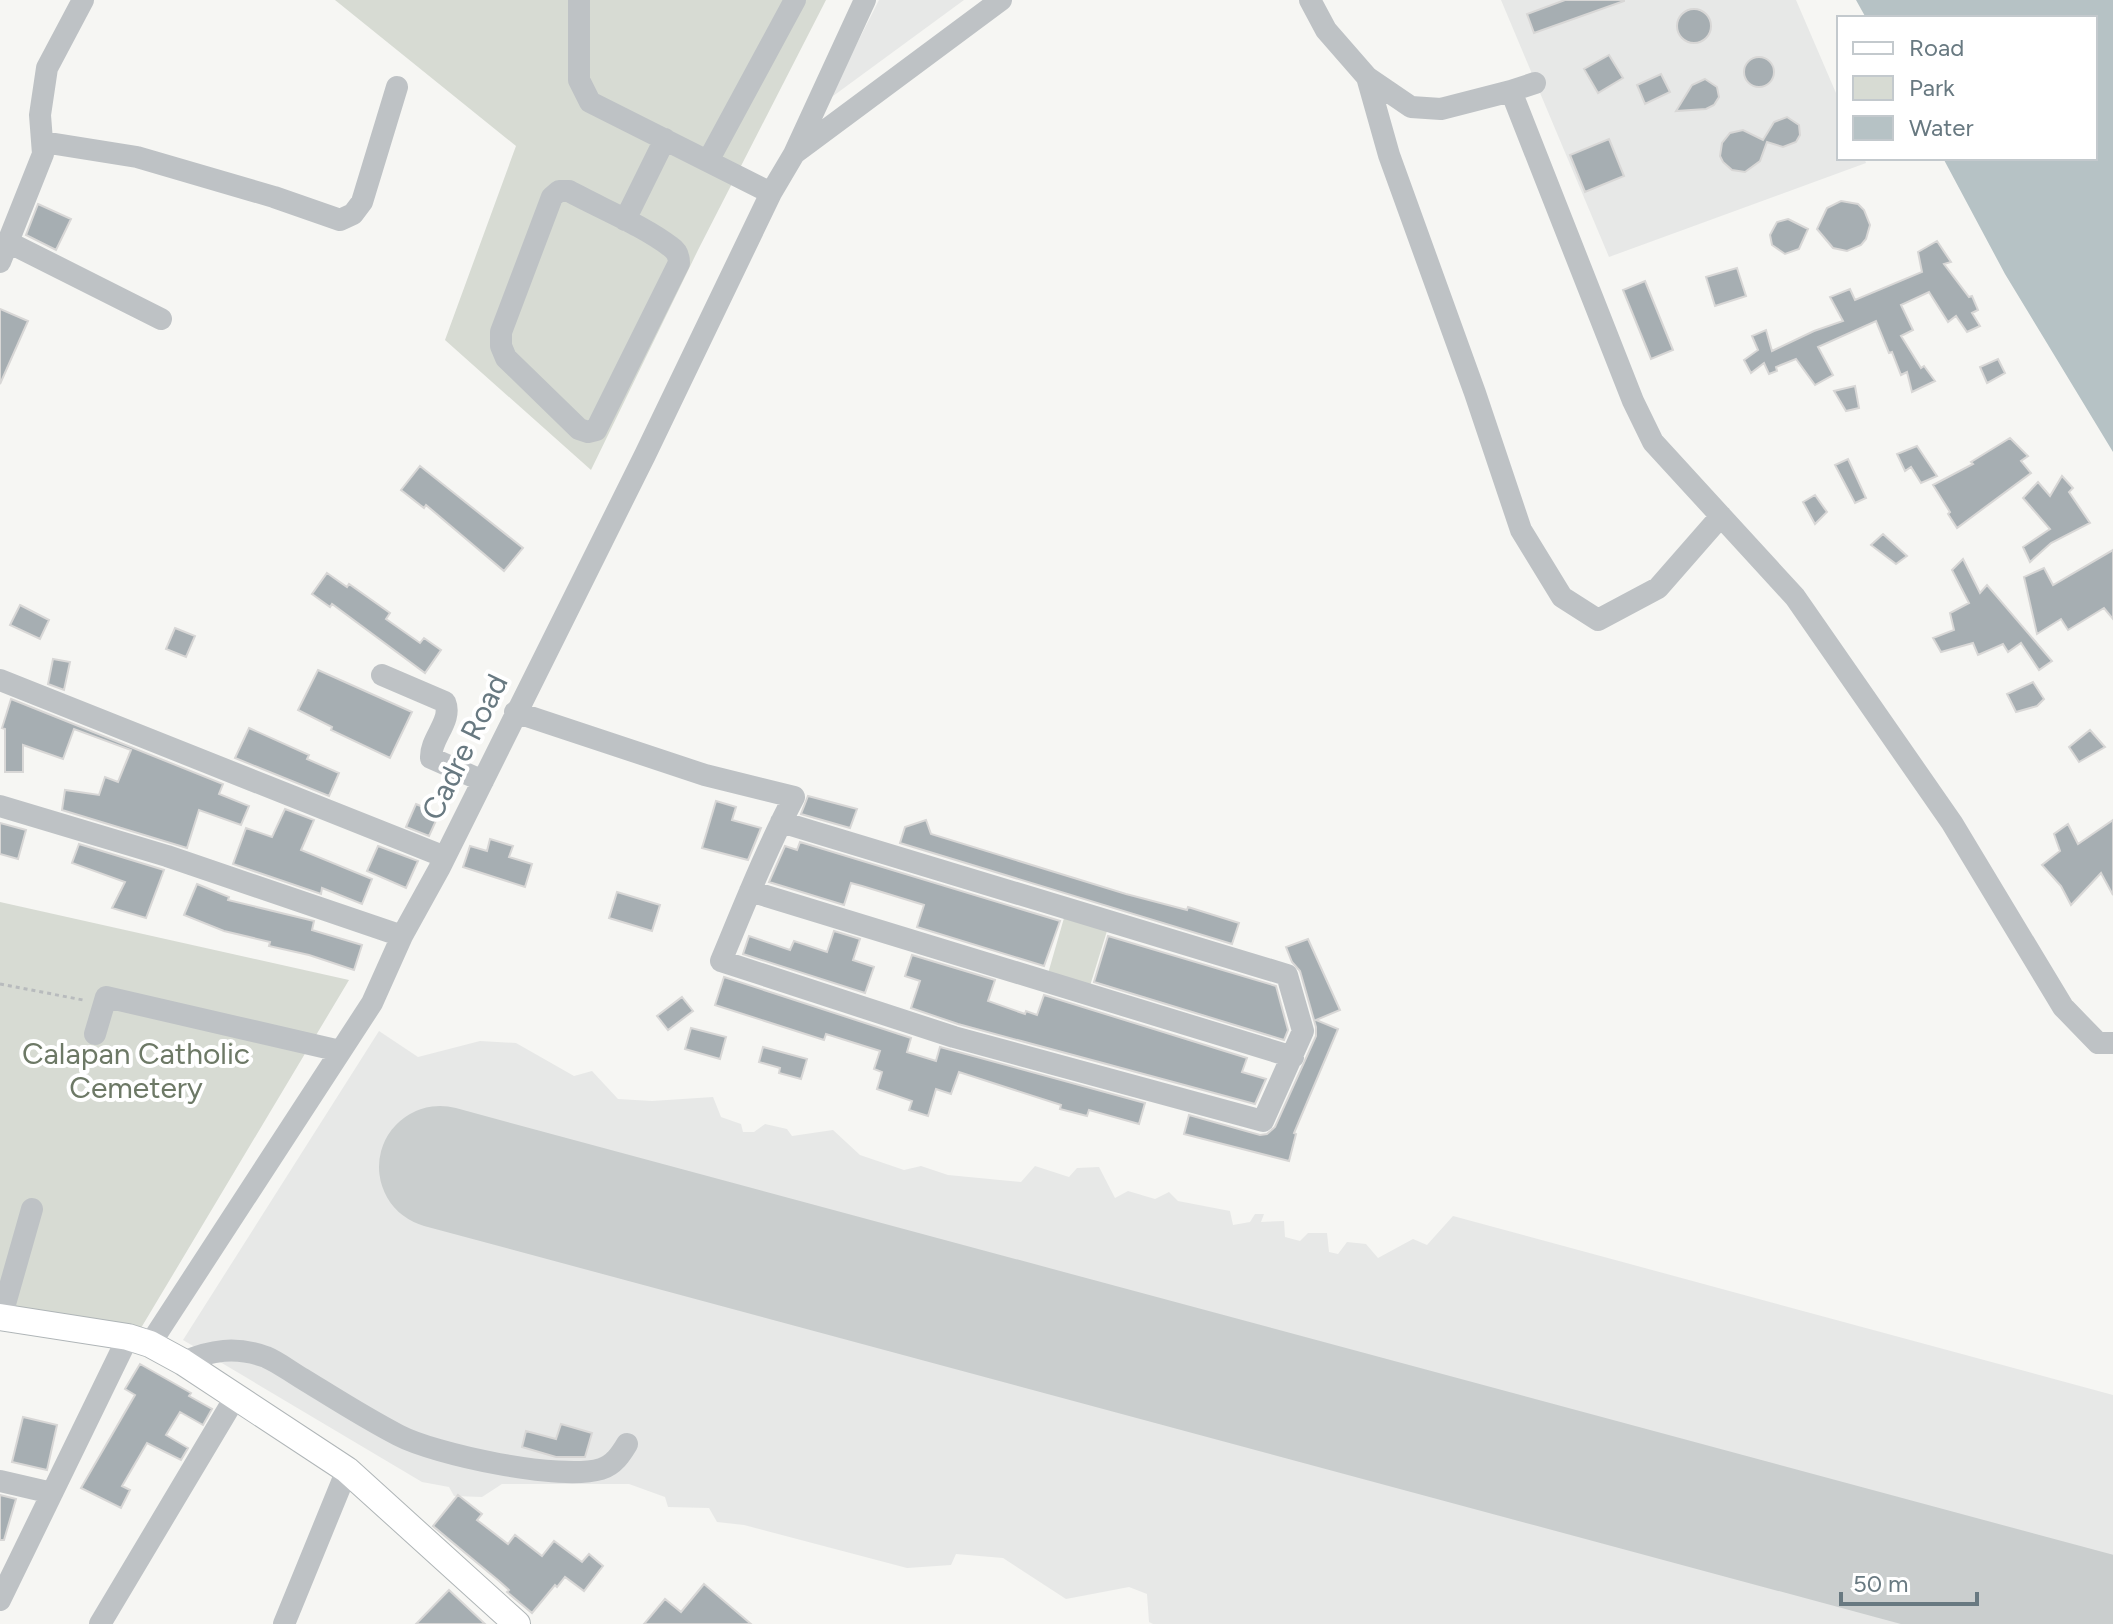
<svg xmlns="http://www.w3.org/2000/svg" width="2113" height="1624" viewBox="0 0 2113 1624" font-family="Figtree,sans-serif">
	<style>
		.built { fill: #e7e8e7 }
		.green { fill: #d7dbd3 }
		.water { fill: #b6c2c5 }
		.lines { fill: none; stroke-linecap: round; stroke-linejoin: round }
		.runway { stroke: #cacece; stroke-width: 122 }
		.building { fill: #a6aeb2; stroke: #d8d7d6; stroke-width: 2 }
		.major-casing { stroke: #afb5b7; stroke-width: 28 }
		.path { stroke: #b8bbbd; stroke-width: 3; stroke-dasharray: 4 4; stroke-linecap: butt }
		.minor { stroke: #bec2c5; stroke-width: 22 }
		.major { stroke: #fff; stroke-width: 26 }
		.labels { text-anchor: middle; stroke-width: 8; stroke-linejoin: round; paint-order: stroke }
		.street-label { font-size: 30px; fill: #687981; stroke: #fff }
		.park-label { font-size: 30px; fill: #6d7966; stroke: #fff }
	</style>
	<rect width="100%" height="100%" fill="#f6f6f3"/>
	<path class="built" d="M 879,0 L 964,0 L 829,99 Z
		M 1501,0 L 1796,0 L 1839,100 L 1839,158 L 1864,158 L 1866,163 L 1609,257 Z
		M 379,1031 L 418,1057 L 480,1041 L 516,1043 L 574,1076 L 592,1071 L 618,1099 L 652,1101 L 713,1097 L 721,1117 L 741,1124 L 743,1132 L 754,1132 L 765,1124 L 787,1129 L 792,1136 L 833,1130 L 860,1155 L 904,1170 L 921,1166 L 948,1175 L 1021,1182 L 1035,1166 L 1069,1177 L 1077,1168 L 1099,1167 L 1115,1198 L 1128,1191 L 1155,1199 L 1169,1192 L 1178,1201 L 1230,1211 L 1233,1225 L 1250,1222 L 1255,1214 L 1264,1214 L 1261,1222 L 1284,1221 L 1285,1237 L 1300,1241 L 1308,1233 L 1327,1233 L 1329,1252 L 1338,1254 L 1347,1242 L 1366,1244 L 1378,1258 L 1413,1239 L 1427,1245 L 1453,1216 L 2113,1395 L 2113,1624 L 1153,1624 L 1149,1622 L 1147,1594 L 1129,1587 L 1066,1599 L 1003,1558 L 956,1554 L 951,1565 L 907,1568 L 744,1525 L 717,1522 L 709,1508 L 668,1507 L 665,1497 L 629,1484 L 502,1484 L 482,1497 L 454,1496 L 449,1487 L 422,1482 L 183,1340 Z"/>
	<path class="green" d="M 335,0 L 826,0 L 698,250 L 591,470 L 445,340 L 516,146 Z
		M 0,902 L 349,980 L 141,1328 L 0,1306 Z
		M 1064,918 L 1107,931 L 1089,989 L 1047,977 Z"/>
	<path class="water" d="M 1856,0 L 2113,0 L 2113,452 L 2005,274 L 1943,158 L 2095,158 L 2095,18 L 1866,18 Z"/>
	<g class="lines">
		<path class="runway" d="M 440,1167 L 2113,1618"/>
	</g>
	<path class="building" d="M 1565,0 L 1624,0 L 1624,1 L 1534,33 L 1527,14 Z
		M1677 26a17 17 0 1 1 34 0a17 17 0 1 1-34 0Z
		M 1609,55 L 1623,78 L 1598,93 L 1584,69 Z
		M1744 72a15 15 0 1 1 30 0a15 15 0 1 1-30 0Z
		M 1661,74 L 1670,92 L 1645,104 L 1637,85 Z
		M 1705,79 L 1717,87 L 1719,97 L 1714,105 L 1706,109 L 1676,111 L 1692,85 Z
		M 1787,117 L 1799,125 L 1800,135 L 1796,142 L 1783,147 L 1767,142 L 1760,161 L 1745,172 L 1732,170 L 1723,162 L 1720,156 L 1722,143 L 1730,133 L 1743,130 L 1763,140 L 1774,122 Z
		M 1609,139 L 1624,176 L 1585,192 L 1570,155 Z
		M 1841,201 L 1858,204 L 1864,210 L 1870,225 L 1866,239 L 1861,245 L 1847,251 L 1833,248 L 1817,229 L 1827,208 Z
		M 38,204 L 71,219 L 56,250 L 26,235 Z
		M 1788,219 L 1808,229 L 1799,249 L 1785,254 L 1772,245 L 1770,235 L 1777,222 Z
		M 1937,241 L 1951,262 L 1944,264 L 1969,297 L 1972,296 L 1978,310 L 1972,313 L 1980,326 L 1967,332 L 1956,316 L 1948,322 L 1929,292 L 1901,305 L 1913,330 L 1901,336 L 1921,368 L 1924,366 L 1935,381 L 1912,392 L 1907,372 L 1901,375 L 1892,352 L 1889,353 L 1876,321 L 1818,347 L 1833,375 L 1815,385 L 1796,359 L 1776,367 L 1777,371 L 1769,374 L 1764,363 L 1751,373 L 1744,360 L 1758,350 L 1752,336 L 1766,330 L 1772,351 L 1814,331 L 1843,321 L 1830,297 L 1850,289 L 1855,300 L 1922,272 L 1918,252 Z
		M 1737,268 L 1746,296 L 1715,306 L 1706,277 Z
		M 1645,281 L 1673,350 L 1651,359 L 1623,290 Z
		M 0,309 L 28,321 L 0,384 Z
		M 1998,359 L 2005,373 L 1987,383 L 1980,367 Z
		M 1855,386 L 1859,408 L 1846,411 L 1834,391 Z
		M 2010,438 L 2028,456 L 2021,461 L 2031,473 L 1957,528 L 1948,514 L 1950,512 L 1933,485 L 1973,464 L 1971,462 Z
		M 1917,446 L 1937,476 L 1921,483 L 1911,467 L 1905,471 L 1897,454 Z
		M 1848,459 L 1866,498 L 1855,503 L 1835,465 Z
		M 420,466 L 523,548 L 504,571 L 426,505 L 424,508 L 401,490 Z
		M 2062,476 L 2073,488 L 2069,492 L 2090,523 L 2051,543 L 2030,562 L 2023,547 L 2050,529 L 2023,498 L 2038,482 L 2050,496 Z
		M 1815,495 L 1827,512 L 1815,524 L 1803,502 Z
		M 1883,534 L 1907,556 L 1896,564 L 1871,545 Z
		M 2113,550 L 2113,619 L 2104,608 L 2068,630 L 2061,619 L 2037,634 L 2024,577 L 2044,568 L 2053,585 Z
		M 1963,559 L 1980,593 L 1987,585 L 2052,661 L 2039,670 L 2021,643 L 2008,652 L 2003,644 L 1978,655 L 1973,643 L 1941,652 L 1933,638 L 1954,630 L 1950,613 L 1969,603 L 1952,570 Z
		M 327,573 L 347,587 L 349,584 L 390,613 L 386,619 L 420,643 L 424,638 L 441,650 L 425,673 L 332,604 L 330,607 L 312,594 Z
		M 20,605 L 49,620 L 40,639 L 10,625 Z
		M 175,628 L 195,636 L 186,657 L 166,649 Z
		M 53,659 L 70,662 L 64,690 L 48,684 Z
		M 318,670 L 412,712 L 390,758 L 331,730 L 332,727 L 298,710 Z
		M 2033,682 L 2044,699 L 2037,706 L 2016,712 L 2007,694 Z
		M 11,699 L 223,784 L 219,794 L 249,806 L 241,825 L 199,810 L 187,848 L 62,810 L 65,790 L 99,795 L 105,777 L 118,782 L 131,750 L 74,729 L 63,759 L 23,745 L 23,772 L 5,772 L 5,729 L 2,728 Z
		M 249,728 L 309,755 L 307,759 L 339,773 L 329,796 L 235,758 Z
		M 2090,730 L 2105,747 L 2079,762 L 2069,747 Z
		M 808,796 L 857,809 L 850,828 L 801,814 Z
		M 716,801 L 736,807 L 732,820 L 761,828 L 748,860 L 702,848 Z
		M 416,804 L 439,814 L 429,836 L 406,827 Z
		M 285,809 L 314,820 L 301,850 L 372,879 L 362,904 L 322,888 L 321,894 L 233,864 L 246,828 L 272,837 Z
		M 926,820 L 931,834 L 1126,894 L 1187,910 L 1188,907 L 1239,923 L 1232,944 L 900,843 L 905,827 Z
		M 2113,820 L 2113,895 L 2101,873 L 2071,905 L 2061,886 L 2042,865 L 2060,851 L 2054,834 L 2068,824 L 2078,844 Z
		M 0,823 L 26,830 L 18,859 L 0,854 Z
		M 490,839 L 513,846 L 509,857 L 532,864 L 525,887 L 463,867 L 470,846 L 487,851 Z
		M 800,842 L 1060,921 L 1044,966 L 917,927 L 924,905 L 862,886 L 851,883 L 844,905 L 769,882 L 785,846 L 797,850 Z
		M 79,844 L 164,870 L 146,918 L 112,908 L 125,882 L 72,863 Z
		M 378,846 L 418,861 L 406,888 L 367,871 Z
		M 197,884 L 229,897 L 228,900 L 314,921 L 312,930 L 362,945 L 354,970 L 309,955 L 269,946 L 270,942 L 224,931 L 184,915 Z
		M 617,892 L 660,905 L 652,931 L 609,918 Z
		M 834,931 L 860,939 L 853,960 L 874,967 L 865,993 L 743,954 L 749,936 L 790,950 L 794,941 L 827,952 Z
		M 1108,936 L 1276,986 L 1288,1030 L 1284,1040 L 1094,982 Z
		M 1308,939 L 1340,1010 L 1316,1020 L 1338,1029 L 1294,1133 L 1296,1134 L 1289,1161 L 1184,1134 L 1189,1115 L 1260,1135 L 1267,1134 L 1275,1127 L 1316,1036 L 1316,1027 L 1300,971 L 1292,962 L 1286,947 Z
		M 912,955 L 995,980 L 988,1001 L 1025,1014 L 1026,1011 L 1037,1015 L 1044,995 L 1247,1058 L 1242,1072 L 1266,1079 L 1255,1104 L 958,1024 L 911,1008 L 920,981 L 905,976 Z
		M 724,977 L 911,1038 L 907,1052 L 936,1061 L 940,1047 L 1145,1103 L 1139,1124 L 1089,1110 L 1087,1116 L 1060,1109 L 1061,1105 L 959,1072 L 951,1094 L 936,1089 L 928,1116 L 909,1110 L 912,1101 L 877,1089 L 882,1072 L 874,1069 L 880,1051 L 826,1034 L 824,1040 L 715,1005 Z
		M 682,997 L 693,1011 L 668,1030 L 657,1016 Z
		M 691,1028 L 726,1037 L 720,1059 L 685,1049 Z
		M 763,1047 L 807,1059 L 801,1079 L 779,1073 L 780,1068 L 759,1062 Z
		M 140,1364 L 191,1393 L 189,1396 L 212,1409 L 203,1425 L 180,1412 L 166,1435 L 188,1448 L 181,1460 L 147,1443 L 122,1486 L 130,1490 L 121,1508 L 81,1488 L 135,1395 L 125,1389 Z
		M 23,1417 L 57,1425 L 47,1470 L 12,1462 Z
		M 561,1424 L 592,1433 L 585,1457 L 556,1457 L 522,1447 L 526,1431 L 556,1439 Z
		M 0,1495 L 16,1499 L 4,1540 L 0,1540 Z
		M 458,1495 L 482,1514 L 477,1520 L 508,1544 L 515,1535 L 542,1556 L 554,1541 L 582,1562 L 589,1554 L 603,1566 L 584,1591 L 565,1577 L 557,1587 L 555,1585 L 532,1613 L 507,1592 L 509,1590 L 499,1581 L 433,1526 Z
		M 704,1584 L 751,1624 L 644,1624 L 665,1599 L 681,1612 Z
		M 449,1590 L 485,1624 L 416,1624 Z"/>
	<g class="lines">
		<defs>
			<path id="major" d="M 0,1317 L 128,1337 L 150,1344 L 183,1362 L 347,1470 L 517,1624"/>
		</defs>
		<use href="#major" class="major-casing"/>
		<path class="path" d="M 0,984 L 83,1000"/>
		<path class="minor" d="M 579,0 L 579,80 L 590,102 L 771,193
			M 1310,0 L 1326,30 L 1367,77 L 1411,107 L 1441,109 L 1511,91 L 1633,401 L 1653,442 L 1795,597 L 1952,823 L 2063,1007 L 2098,1043 L 2113,1043
			M 1367,77 L 1389,155 L 1475,393 L 1521,530 L 1562,597 L 1598,620 L 1658,588 L 1721,516
			M 1511,91 L 1535,83
			M 43,142 L 137,157 L 274,197 L 340,220 L 353,214 L 362,202 L 397,87
			M 795,153 L 1001,0
			M 708,161 L 795,0
			M 559,191 L 569,191 C 600,208 644,226 671,247 C 677,251 679,256 679,263 L 596,430 L 588,432 L 579,429 L 506,358 L 501,346 L 501,332 L 552,197 Z
			M 625,220 L 665,139
			M 8,242 L 161,319
			M 0,262 L 43,154 L 40,115 L 47,68 L 83,0
			M 382,675 L 445,702 C 453,721 430,738 431,758 L 483,781
			M 0,680 L 445,857
			M 515,712 L 705,775 L 794,797 C 766,850 744,906 721,961 L 954,1037 L 1263,1121 L 1303,1031 L 1287,975 L 781,822
			M 0,806 L 167,856 L 402,936
			M 750,891 L 1293,1057
			M 95,1034 L 106,997 L 340,1051
			M 1,1318 L 32,1209
			M 150,1344 L 372,1003 L 402,936 L 439,869 L 645,455 L 771,193 L 794,154 L 865,0
			M 183,1362 C 211,1350 236,1346 266,1357 C 278,1362 291,1372 303,1379 C 334,1398 365,1418 398,1435 C 436,1455 561,1481 601,1469 C 614,1465 621,1454 627,1444
			M 0,1481 L 52,1493
			M 0,1600 L 128,1337
			M 100,1624 L 236,1396
			M 284,1624 L 347,1470"/>
		<use href="#major" class="major"/>
	</g>
	<g class="labels">
		<g class="street-label">
			<text transform="translate(465 747) rotate(-64)" y="10">Cadre Road</text>
		</g>
		<g class="park-label">
			<text x="136" y="1064">Calapan Catholic<tspan x="136" dy="34">Cemetery</tspan></text>
		</g>
	</g>
	<rect x="1837" y="16" width="260" height="144" fill="#ffffff" stroke="#c3c9cd" stroke-width="2"/>
	<rect x="1853" y="42" width="40" height="12" fill="#ffffff" stroke="#c3c9cd" stroke-width="2"/>
	<text x="1909" y="56" font-size="24" fill="#687981">Road</text>
	<rect x="1853" y="76" width="40" height="24" fill="#d7dbd3" stroke="#c3c9cd" stroke-width="2"/>
	<text x="1909" y="96" font-size="24" fill="#687981">Park</text>
	<rect x="1853" y="116" width="40" height="24" fill="#b6c2c5" stroke="#c3c9cd" stroke-width="2"/>
	<text x="1909" y="136" font-size="24" fill="#687981">Water</text>
	<path d="M1841 1592v12h136v-12" fill="none" stroke="#687981" stroke-width="4"/>
	<text x="1853" y="1592" font-size="24" fill="#687981" stroke="#ffffff" stroke-width="6" paint-order="stroke">50 m</text>
</svg>
